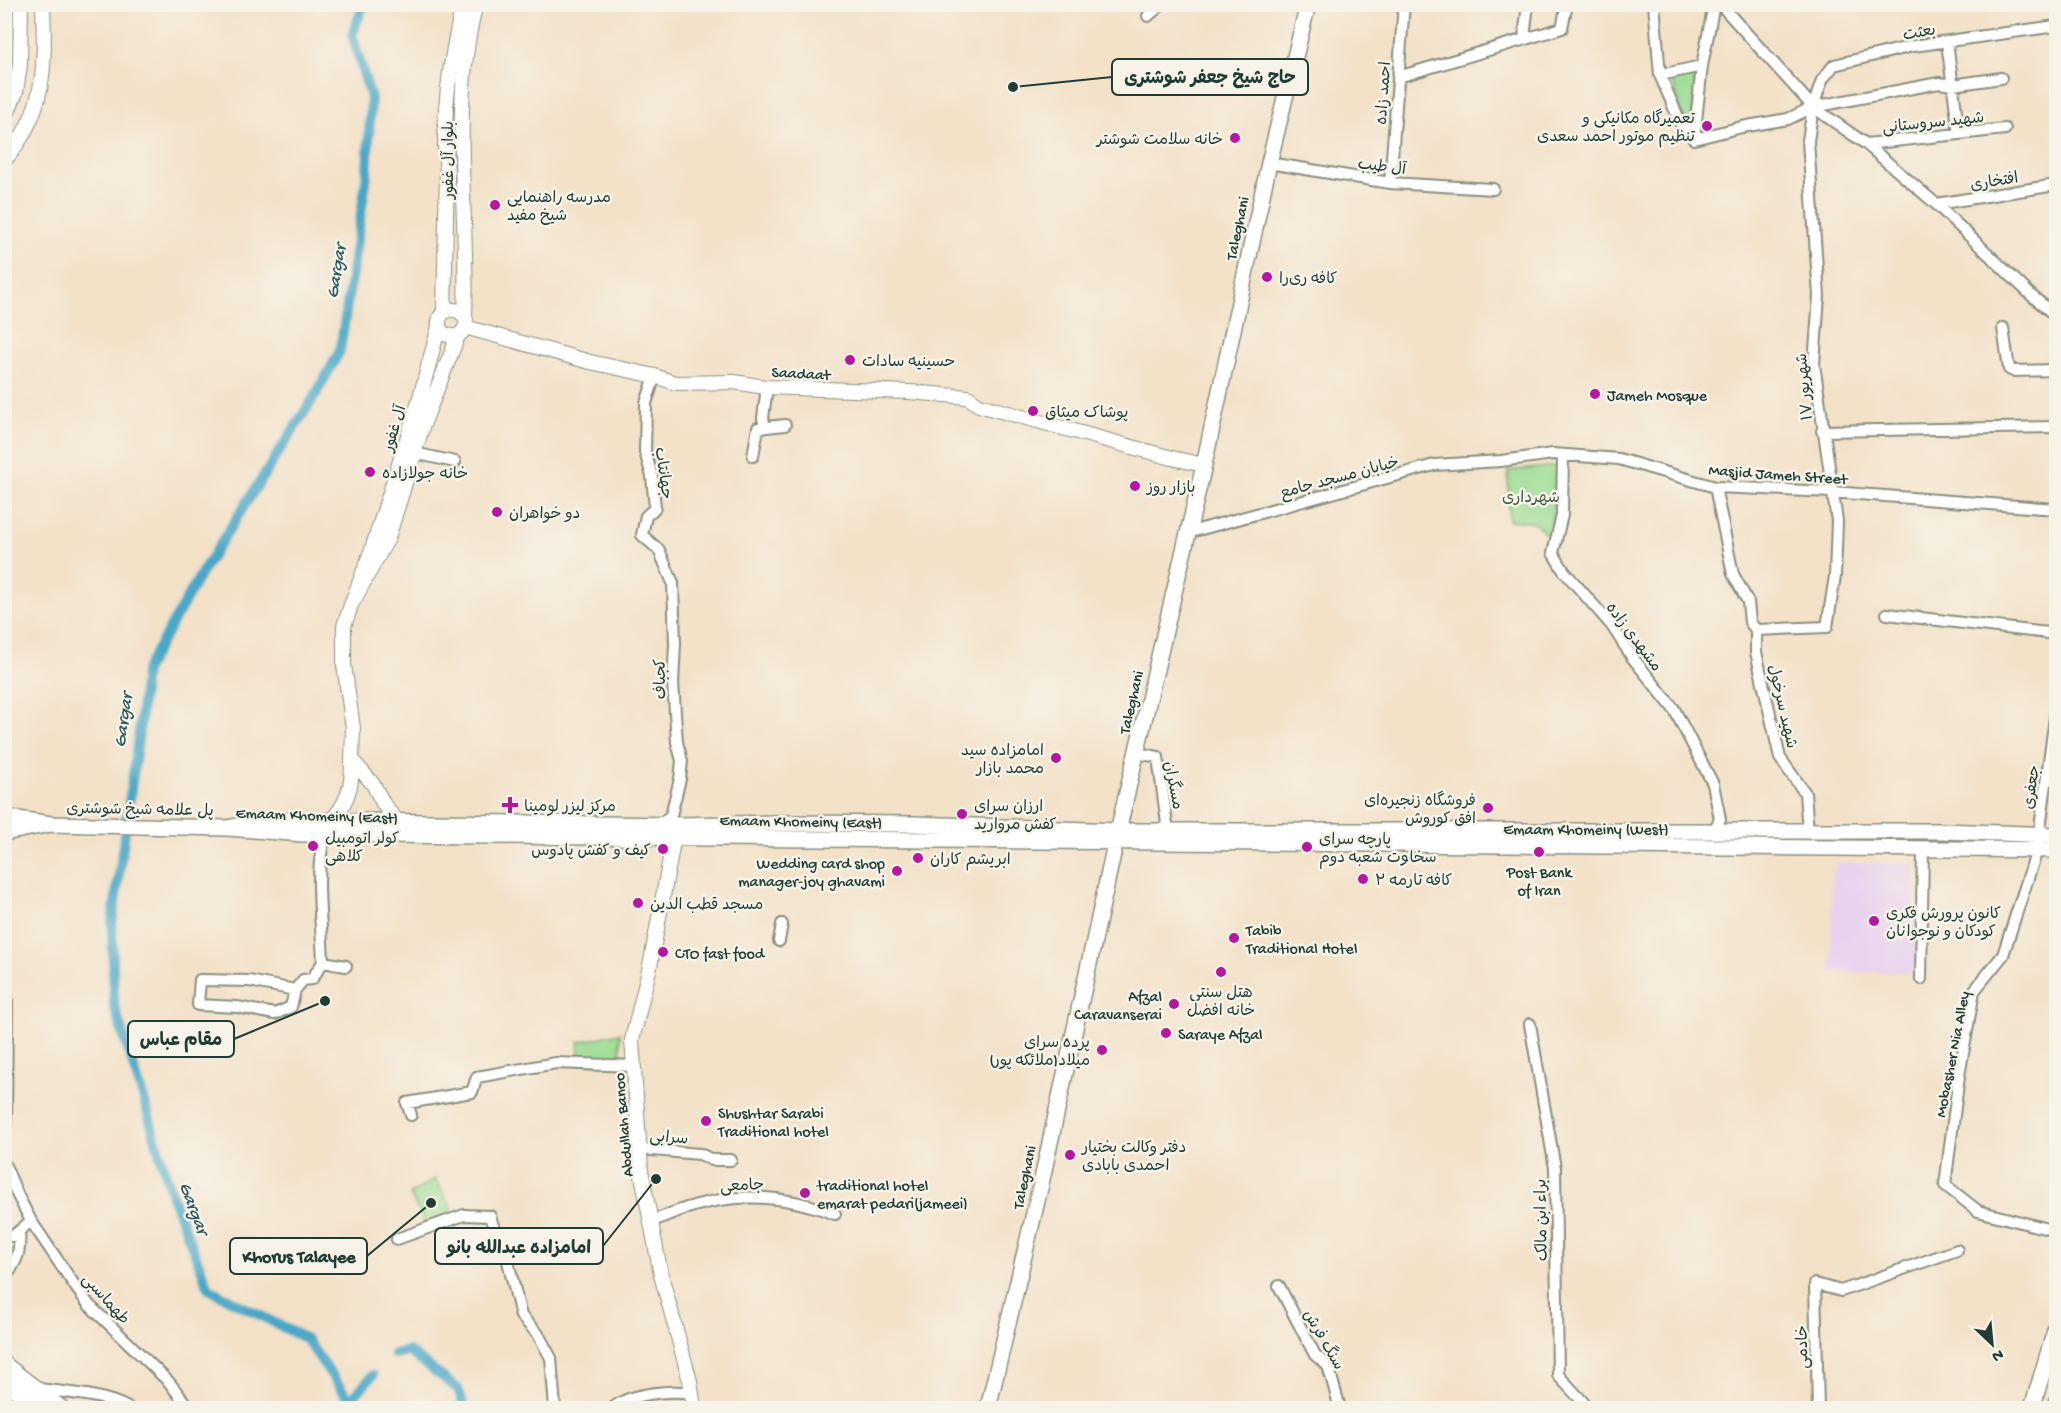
<svg xmlns="http://www.w3.org/2000/svg" width="2061" height="1413" viewBox="0 0 2061 1413" font-family="'Gochi Hand','Playpen Sans Arabic',sans-serif">
	<style>
		.built { fill: #e8d2ef }
		.green { fill: #9bdc93; stroke: #5d8c64; stroke-width: 1.5 }
		.lines { fill: none; stroke-linecap: round; stroke-linejoin: round }
		.canal { stroke: #48a8c7; stroke-width: 10 }
		.minor-casing { stroke: #898f7e; stroke-width: 14 }
		.tertiary-casing { stroke: #898f7e; stroke-width: 16 }
		.secondary-casing { stroke: #898f7e; stroke-width: 18 }
		.minor { stroke: #fff; stroke-width: 10 }
		.tertiary { stroke: #fff; stroke-width: 14 }
		.secondary { stroke: #fff; stroke-width: 15 }
		.poi-dot { fill: #b5179e; stroke: #f7f3e8; stroke-width: 2 }
		.labels { text-anchor: middle; stroke-width: 5; stroke-linejoin: round; paint-order: stroke }
		.street-label { font-size: 16px; fill: #1f3d34; stroke: #f7f3e8 }
		.poi-label { font-size: 16px; fill: #1f3d34; stroke: #f7f3e8; text-anchor: start }
		.park-label { font-size: 16px; fill: #385d47; stroke: #f7f3e8 }
		.water-label { font-size: 18px; font-style: italic; fill: #2b5d60; stroke: #f7f3e8 }
		.leader { fill: none; stroke: #1f3d34; stroke-width: 2 }
		.callout-dot { fill: #1f3d34; stroke: #f7f3e8; stroke-width: 2 }
		.callout { fill: #f7f3e8; stroke: #1f3d34; stroke-width: 2 }
		.callout-label { font-size: 18px; text-anchor: middle; font-weight: bold; fill: #1f3d34 }
	</style>
	<rect width="100%" height="100%" fill="#f7f3e8"/>
	<filter id="ink" filterUnits="userSpaceOnUse"><feTurbulence type="fractalNoise" baseFrequency=".0167" numOctaves="2"/><feDisplacementMap in="SourceGraphic" scale="12" xChannelSelector="R" yChannelSelector="G"/><feConvolveMatrix kernelMatrix="1 2 1 2 8 2 1 2 1" color-interpolation-filters="sRGB"/></filter>
	<filter id="wash" filterUnits="userSpaceOnUse"><feTurbulence type="fractalNoise" baseFrequency=".008" numOctaves="4" result="noise"/><feDisplacementMap in="SourceGraphic" scale="24" xChannelSelector="R" yChannelSelector="G"/><feGaussianBlur stdDeviation="1.35" result="paint"/><feColorMatrix in="noise" values="0 0 0 0 0 0 0 0 0 0 0 0 0 0 0 0 0 1.4 0 .05"/><feComposite in="paint" operator="in"/></filter>
	<g filter="url(#wash)">
		<rect width="100%" height="100%" fill="#f3e1c8"/>
		<path class="built" d="M 1836,863 L 1914,863 L 1918,972 L 1831,972 L 1832,870 L 1836,870 Z"/>
		<path class="green" d="M 1695,73 L 1692,122 L 1687,123 L 1682,116 L 1671,77 Z
			M 1556,466 L 1550,540 L 1536,523 L 1509,520 L 1508,471 Z
			M 620,1033 L 621,1064 L 580,1062 L 578,1042 Z
			M 435,1179 L 453,1211 L 426,1225 L 410,1194 Z"/>
		<g class="lines">
			<path class="canal" d="M 394,1354 L 408,1351 L 458,1389 L 465,1408
				M 350,1401 L 373,1375
				M 355,1408 L 306,1339 L 209,1289 L 172,1196 L 146,1106 L 114,1006 L 112,924 L 140,725 L 145,671 L 202,572 L 316,394 L 340,351 L 367,174 L 371,98 L 352,35 L 364,4"/>
		</g>
	</g>
	<g filter="url(#ink)">
		<g class="lines">
			<defs>
				<path id="minor" d="M 1654,4 L 1660,75 L 1681,124 L 1694,139 L 1702,66 L 1660,75
					M 1720,4 L 1813,107 L 1866,144 L 1936,204 L 2032,296 L 2056,316
					M 1148,16 L 1162,4
					M 1524,38 L 1528,4
					M 1947,42 L 1959,134
					M 1702,66 L 1714,4
					M 1398,77 L 1562,28 L 1567,4
					M 1694,139 L 1742,127 L 1788,119 L 1813,107 L 1939,83 L 1953,85 L 2001,78
					M 1866,144 L 2005,129
					M 1269,163 L 1390,183 L 1493,189
					M 1390,183 L 1404,4
					M 1936,204 L 2056,185
					M 2003,328 L 2009,369 L 2013,371 L 2056,370
					M 655,376 L 646,403 L 645,452 L 652,476 L 655,508 L 646,516 L 642,535 L 659,550 L 673,583 L 675,644 L 673,683 L 677,742 L 682,761 L 680,779 L 671,815 L 660,825
					M 765,427 L 763,418 L 767,387
					M 1822,431 L 2056,427
					M 414,453 L 455,462
					M 1563,455 L 1562,515 L 1553,553 L 1564,571 L 1612,626 L 1632,657 L 1674,709 L 1713,784 L 1720,819 L 1714,831
					M 753,456 L 758,428 L 785,425
					M 1715,487 L 1733,574 L 1748,602 L 1750,622 L 1756,630
					M 1187,533 L 1434,465 L 1501,461 L 1553,454 L 1619,459 L 1715,487 L 1832,492 L 2056,509
					M 1887,614 L 2056,634
					M 2056,710 L 2037,850 L 2003,955 L 1974,991 L 1959,1076 L 1945,1185 L 1978,1211 L 2056,1231
					M 1142,754 L 1158,757 L 1168,831
					M 1808,831 L 1805,793 L 1780,758 L 1756,652 L 1756,630 L 1827,627 L 1835,576 L 1837,521 L 1814,364 L 1819,296 L 1808,141 L 1813,107 L 1822,80 L 1834,65 L 1913,46 L 2056,26
					M 779,941 L 782,924
					M 323,962 C 322,925 313,867 326,834
					M 323,962 L 346,966
					M 1921,979 L 1923,848
					M 295,990 L 291,1007 L 275,1014 L 237,1007 L 198,1005 L 200,980 L 249,981 L 295,990 L 303,980 L 312,979 L 323,962
					M 1530,1024 L 1555,1168 L 1558,1375 L 1583,1402 L 1584,1408
					M 411,1115 L 407,1103 L 472,1092 L 477,1077 L 556,1063 L 634,1066
					M 4,1126 L 6,1123 L 7,997
					M 640,1149 L 700,1154 L 712,1160 L 731,1160
					M 4,1163 L 18,1196 L 31,1221 L 75,1286 L 89,1305 L 169,1382 L 189,1408
					M 651,1222 C 714,1193 770,1189 835,1214
					M 4,1236 L 13,1236 L 31,1221
					M 397,1239 L 464,1215 L 490,1216 L 501,1251 L 507,1257 L 521,1316 L 538,1334 L 551,1358 L 555,1408
					M 4,1280 C 16,1262 21,1254 19,1232
					M 1279,1286 L 1315,1355 L 1328,1366 L 1340,1408
					M 39,1389 C 67,1393 103,1394 128,1408
					M 613,1408 C 630,1393 670,1390 692,1393
					M 1818,1408 L 1815,1284 L 1841,1291 L 1957,1250"/>
				<path id="tertiary" d="M 4,121 L 16,92 L 20,65 L 21,4
					M 4,161 C 47,111 45,66 43,4
					M 444,312 L 447,171 C 440,118 451,56 463,4
					M 465,316 C 469,213 449,105 476,4
					M 439,326 L 419,401 L 372,549 L 351,605 L 388,538 L 423,425 L 458,336 C 483,316 444,297 439,321 C 437,333 448,337 458,336
					M 465,327 L 590,362 L 655,376 L 675,383 L 734,382 L 765,387 L 910,392 L 968,397 L 979,405 L 1172,458 L 1204,465
					M 351,605 L 344,626 L 344,665 L 353,728 L 352,760
					M 328,829 C 331,821 336,815 341,808 C 351,792 352,778 352,760 L 373,784 L 384,805 L 398,822
					M 674,837 L 650,966 L 632,1040 L 641,1170 L 661,1275 L 690,1381 L 694,1408"/>
				<path id="secondary" d="M 4,817 L 51,824 L 4,833
					M 51,824 L 227,828
					M 2056,835 L 1942,831 L 1118,831 L 913,824 L 779,823 L 676,825 L 266,820 L 227,828 L 303,834 L 376,835 L 2056,850
					M 4,1364 L 61,1408
					M 4,1381 L 39,1408
					M 988,1408 L 1041,1184 L 1118,831 L 1204,465 L 1269,163 L 1308,4
					M 2032,1408 L 2056,1327
					M 2055,1408 L 2056,1402"/>
			</defs>
			<use href="#minor" class="minor-casing"/>
			<use href="#tertiary" class="tertiary-casing"/>
			<use href="#secondary" class="secondary-casing"/>
			<use href="#minor" class="minor"/>
			<use href="#tertiary" class="tertiary"/>
			<use href="#secondary" class="secondary"/>
		</g>
	</g>
	<g class="poi-dot">
		<circle cx="1707" cy="126" r="6"/>
		<circle cx="1235" cy="138" r="6"/>
		<circle cx="495" cy="205" r="6"/>
		<circle cx="1267" cy="277" r="6"/>
		<circle cx="850" cy="360" r="6"/>
		<circle cx="1595" cy="394" r="6"/>
		<circle cx="1033" cy="411" r="6"/>
		<circle cx="370" cy="472" r="6"/>
		<circle cx="1135" cy="486" r="6"/>
		<circle cx="497" cy="512" r="6"/>
		<circle cx="1056" cy="758" r="6"/>
		<path d="M507 796h6v6h6v6h-6v6h-6v-6h-6v-6h6z"/>
		<circle cx="1488" cy="808" r="6"/>
		<circle cx="962" cy="814" r="6"/>
		<circle cx="313" cy="846" r="6"/>
		<circle cx="1307" cy="847" r="6"/>
		<circle cx="663" cy="849" r="6"/>
		<circle cx="1539" cy="852" r="6"/>
		<circle cx="918" cy="858" r="6"/>
		<circle cx="897" cy="871" r="6"/>
		<circle cx="1363" cy="879" r="6"/>
		<circle cx="638" cy="903" r="6"/>
		<circle cx="1874" cy="921" r="6"/>
		<circle cx="1234" cy="938" r="6"/>
		<circle cx="663" cy="952" r="6"/>
		<circle cx="1221" cy="972" r="6"/>
		<circle cx="1174" cy="1004" r="6"/>
		<circle cx="1166" cy="1033" r="6"/>
		<circle cx="1102" cy="1050" r="6"/>
		<circle cx="706" cy="1121" r="6"/>
		<circle cx="1070" cy="1155" r="6"/>
		<circle cx="805" cy="1193" r="6"/>
	</g>
	<g class="labels">
		<g class="street-label">
			<text transform="translate(1919 31) rotate(-10)" y="6">بعثت</text>
			<text transform="translate(1382 93) rotate(-86)" y="6">احمد زاده</text>
			<text transform="translate(1933 121) rotate(-6)" y="6">شهید سروستانی</text>
			<text transform="translate(447 160) rotate(-90)" y="6">بلوار آل غفور</text>
			<text transform="translate(1382 165) rotate(7)" y="6">آل طیب</text>
			<text transform="translate(1994 180) rotate(-9)" y="6">افتخاری</text>
			<text transform="translate(1236 228) rotate(-78)" y="6">Taleghani</text>
			<text transform="translate(801 372) rotate(3)" y="6">Saadaat</text>
			<text transform="translate(1803 387) rotate(-95)" y="6">۱۷ شهریور</text>
			<text transform="translate(393 428) rotate(-73)" y="6">آل غفور</text>
			<text transform="translate(665 473) rotate(82)" y="6">جهانتاب</text>
			<text transform="translate(1778 473) rotate(4)" y="6">Masjid Jameh Street</text>
			<text transform="translate(1339 476) rotate(-15)" y="6">خیابان مسجد جامع</text>
			<text transform="translate(1635 636) rotate(53)" y="6">مشهدی زاده</text>
			<text transform="translate(659 679) rotate(-91)" y="6">کجباف</text>
			<text transform="translate(1130 702) rotate(-77)" y="6">Taleghani</text>
			<text transform="translate(1784 706) rotate(77)" y="6">شهید سرخول</text>
			<text transform="translate(1175 785) rotate(79)" y="6">مسگران</text>
			<text transform="translate(2030 787) rotate(-82)" y="6">جعفری</text>
			<text transform="translate(140 808) rotate(1)" y="6">پل علامه شیخ شوشتری</text>
			<text transform="translate(317 814) rotate(2)" y="6">Emaam Khomeiny (East)</text>
			<text transform="translate(801 820) rotate(1)" y="6">Emaam Khomeiny (East)</text>
			<text x="1586" y="834">Emaam Khomeiny (West)</text>
			<text transform="translate(1951 1054) rotate(-79)" y="6">Mobasher Nia Alley</text>
			<text transform="translate(622 1125) rotate(-95)" y="6">Abdullah Banoo</text>
			<text transform="translate(669 1136) rotate(5)" y="6">سرابی</text>
			<text transform="translate(1023 1177) rotate(-78)" y="6">Taleghani</text>
			<text transform="translate(742 1184) rotate(-3)" y="6">جامعی</text>
			<text transform="translate(1540 1220) rotate(-91)" y="6">براء ابن مالک</text>
			<text transform="translate(107 1298) rotate(48)" y="6">طهماسبی</text>
			<text transform="translate(1325 1339) rotate(60)" y="6">سنگ فرش</text>
			<text transform="translate(1801 1347) rotate(-91)" y="6">خادمی</text>
		</g>
		<g class="poi-label">
			<text x="1695" y="123" text-anchor="end">تعمیرگاه مکانیکی و<tspan x="1695" dy="18">تنظیم موتور احمد سعدی</tspan></text>
			<text x="1223" y="144" text-anchor="end">خانه سلامت شوشتر</text>
			<text x="507" y="202">مدرسه راهنمایی<tspan x="507" dy="18">شیخ مفید</tspan></text>
			<text x="1279" y="283">کافه‌ ری‌را</text>
			<text x="862" y="366">حسینیه سادات</text>
			<text x="1607" y="400">Jameh Mosque</text>
			<text x="1045" y="417">پوشاک میثاق</text>
			<text x="382" y="478">خانه جولازاده</text>
			<text x="1147" y="492">بازار روز</text>
			<text x="509" y="518">دو خواهران</text>
			<text x="1044" y="755" text-anchor="end">امامزاده سید<tspan x="1044" dy="18">محمد بازار</tspan></text>
			<text x="1476" y="805" text-anchor="end">فروشگاه زنجیره‌ای<tspan x="1476" dy="18">افق کوروش</tspan></text>
			<text x="524" y="811">مرکز لیزر لومینا</text>
			<text x="974" y="811">ارزان سرای<tspan x="974" dy="18">کفش مروارید</tspan></text>
			<text x="325" y="843">کولر اتومبیل<tspan x="325" dy="18">کلاهی</tspan></text>
			<text x="1319" y="844">پارچه سرای<tspan x="1319" dy="18">سخاوت شعبه دوم</tspan></text>
			<text x="651" y="855" text-anchor="end">کیف و کفش پادوس</text>
			<text x="930" y="864">ابریشم کاران</text>
			<text x="885" y="868" text-anchor="end">Wedding card shop<tspan x="885" dy="18">manager-joy ghavami</tspan></text>
			<text x="1539" y="877" text-anchor="middle">Post Bank<tspan x="1539" dy="18">of Iran</tspan></text>
			<text x="1375" y="885">کافه تارمه ۲</text>
			<text x="650" y="909">مسجد قطب الدین</text>
			<text x="1886" y="918">کانون پرورش فکری<tspan x="1886" dy="18">کودکان و نوجوانان</tspan></text>
			<text x="1246" y="935">Tabib<tspan x="1246" dy="18">Traditional Hotel</tspan></text>
			<text x="675" y="958">CTO fast food</text>
			<text x="1221" y="997" text-anchor="middle">هتل سنتی<tspan x="1221" dy="18">خانه افضل</tspan></text>
			<text x="1162" y="1001" text-anchor="end">Afzal<tspan x="1162" dy="18">Caravanserai</tspan></text>
			<text x="1178" y="1039">Saraye Afzal</text>
			<text x="1090" y="1047" text-anchor="end">پرده سرای<tspan x="1090" dy="18">میلاد(ملائکه پور)</tspan></text>
			<text x="718" y="1118">Shushtar Sarabi<tspan x="718" dy="18">Traditional hotel</tspan></text>
			<text x="1082" y="1152">دفتر وکالت بختیار<tspan x="1082" dy="18">احمدی بابادی</tspan></text>
			<text x="817" y="1190">traditional hotel<tspan x="817" dy="18">emarat pedari(jameei)</tspan></text>
		</g>
		<g class="park-label">
			<text x="1531" y="502">شهرداری</text>
		</g>
		<g class="water-label">
			<text transform="translate(335 271) rotate(-81)" y="6">Gargar</text>
			<text transform="translate(122 720) rotate(-82)" y="6">Gargar</text>
			<text transform="translate(195 1208) rotate(69)" y="6">Gargar</text>
		</g>
	</g>
	<path class="leader" d="M1013 87L1112 77M325 1001L234 1039M656 1179L603 1246M431 1203L367 1256"/>
	<g class="callout-dot">
		<circle cx="1013" cy="87" r="6"/>
		<circle cx="325" cy="1001" r="6"/>
		<circle cx="656" cy="1179" r="6"/>
		<circle cx="431" cy="1203" r="6"/>
	</g>
	<g class="callout">
		<rect x="1112" y="59" width="196" height="36" rx="6"/>
		<rect x="128" y="1021" width="106" height="36" rx="6"/>
		<rect x="435" y="1228" width="168" height="36" rx="6"/>
		<rect x="230" y="1238" width="137" height="36" rx="6"/>
	</g>
	<g class="callout-label">
		<text x="1210" y="83">حاج شیخ جعفر شوشتری</text>
		<text x="181" y="1045">مقام عباس</text>
		<text x="519" y="1253">امامزاده عبدالله بانو</text>
		<text x="299" y="1262">Khorus Talayee</text>
	</g>
	<rect width="2061" height="1413" fill="none" stroke="#f7f3e8" stroke-width="24"/>
	<g transform="translate(1992 1344) rotate(154)" stroke="#f7f3e8" stroke-width="4.5" paint-order="stroke">
	<path d="M0-4.5L10 22L0 15L-10 22Z" fill="#1f3d34"/>
	<text y="-9" font-size="16" font-weight="bold" text-anchor="middle" fill="#1f3d34">N</text>
	</g>
</svg>
